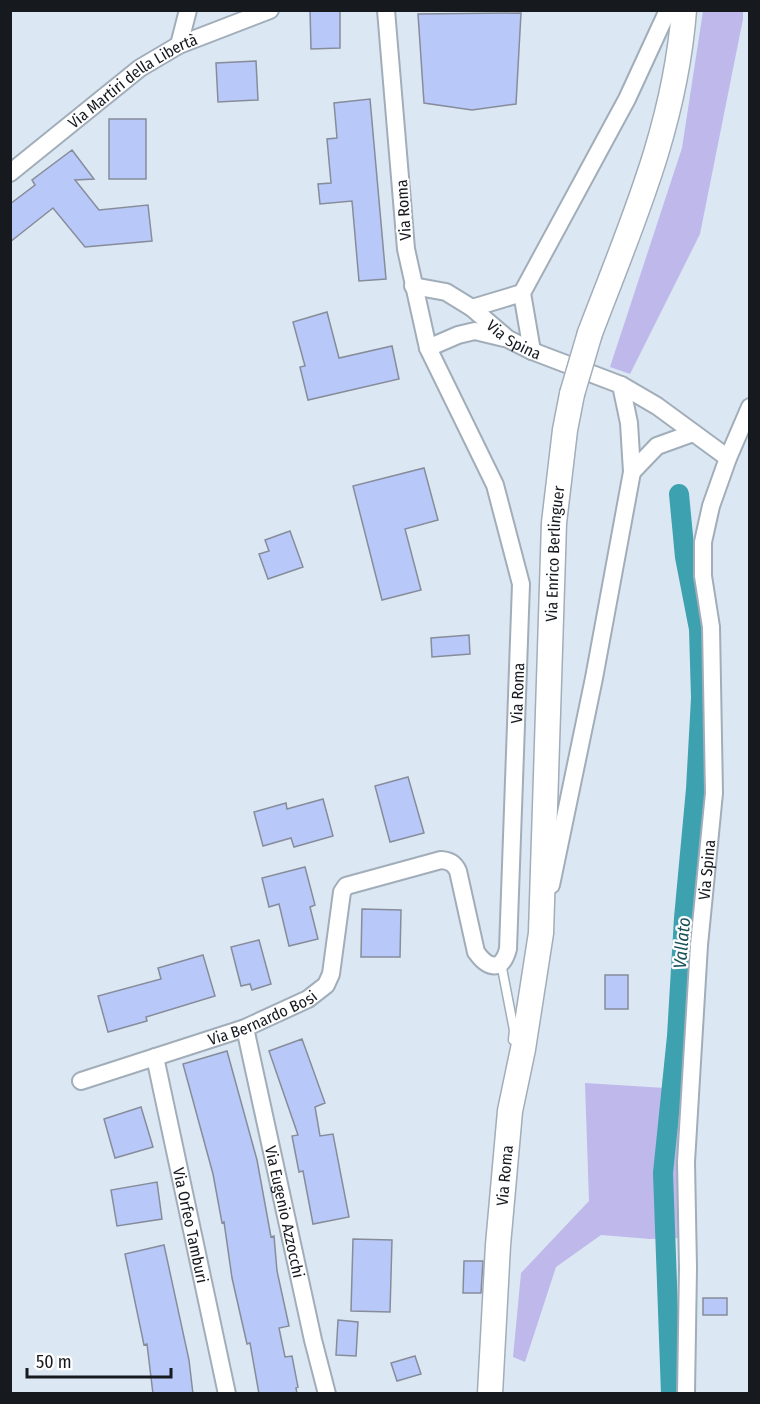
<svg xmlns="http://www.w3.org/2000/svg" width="760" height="1404" viewBox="0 0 760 1404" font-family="'Fira Sans Condensed',sans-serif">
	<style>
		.green { fill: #bfb8eb }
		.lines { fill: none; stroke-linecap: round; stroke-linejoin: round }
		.canal { stroke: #3da1af; stroke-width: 20 }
		.building { fill: #b8c9f9; stroke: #878c9a; stroke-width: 1.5 }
		.lane-casing { stroke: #a1adb9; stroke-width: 11 }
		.street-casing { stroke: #a1adb9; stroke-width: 20 }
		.secondary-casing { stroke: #a1adb9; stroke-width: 27 }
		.lane { stroke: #fff; stroke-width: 8 }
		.street { stroke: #fff; stroke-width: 16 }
		.secondary { stroke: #fff; stroke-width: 24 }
		.secondary-bridge-casing { stroke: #a1adb9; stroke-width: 27; stroke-linecap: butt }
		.secondary-bridge { stroke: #fff; stroke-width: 24 }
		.labels { text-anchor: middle; stroke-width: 4.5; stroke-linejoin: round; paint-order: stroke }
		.street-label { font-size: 16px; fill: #161a1f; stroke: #fff }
		.water-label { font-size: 18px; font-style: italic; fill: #19515a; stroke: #fff }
	</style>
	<rect width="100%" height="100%" fill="#dbe8f4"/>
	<path class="green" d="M 703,11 L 743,11 L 743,19 L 700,234 L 630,374 L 610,367 L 682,148 Z
		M 585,1083 L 665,1088 L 685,1084 L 680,1238 L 650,1239 L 601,1235 L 556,1267 L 525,1362 L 513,1357 L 521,1273 L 589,1201 Z"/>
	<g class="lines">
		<path class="canal" d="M 671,1394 L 663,1173 L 677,1036 L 684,918 L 696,789 L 701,698 L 699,629 L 685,557 L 679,494"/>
	</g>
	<path class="building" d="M 310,10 L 340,10 L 340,48 L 311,49 Z
		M 521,13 L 516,104 L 472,110 L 424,103 L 418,14 Z
		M 256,61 L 258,100 L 218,102 L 216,63 Z
		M 370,99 L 386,279 L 359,281 L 352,201 L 320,204 L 318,184 L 331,183 L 327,139 L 337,138 L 334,103 Z
		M 109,119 L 146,119 L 146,179 L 109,179 Z
		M 72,150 L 94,179 L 75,180 L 99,210 L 148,205 L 152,241 L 85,247 L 53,208 L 10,242 L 10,204 L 35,185 L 32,180 Z
		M 327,312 L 339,358 L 392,346 L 399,379 L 308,400 L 300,367 L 305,366 L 293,322 Z
		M 424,468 L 438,520 L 405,529 L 421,590 L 382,600 L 353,486 Z
		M 290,531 L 303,567 L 268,579 L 259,554 L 269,551 L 265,540 Z
		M 469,635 L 470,654 L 432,657 L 431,638 Z
		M 408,777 L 424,833 L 390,842 L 375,786 Z
		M 323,799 L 333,836 L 294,847 L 291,838 L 263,846 L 254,812 L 286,803 L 287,809 Z
		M 305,867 L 315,905 L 310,907 L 318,939 L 289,946 L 279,904 L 269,907 L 262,878 Z
		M 362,909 L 401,910 L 400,957 L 361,957 Z
		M 259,940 L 271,984 L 252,990 L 250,984 L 241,986 L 231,947 Z
		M 203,955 L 215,996 L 146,1017 L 147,1021 L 108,1032 L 98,996 L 161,979 L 158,968 Z
		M 605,975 L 628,975 L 628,1009 L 605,1009 Z
		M 302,1039 L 325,1103 L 315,1107 L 320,1136 L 333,1134 L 349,1217 L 313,1224 L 303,1171 L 299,1172 L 292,1136 L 298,1135 L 269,1051 Z
		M 227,1051 L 257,1160 L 271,1237 L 274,1236 L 277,1271 L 289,1326 L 279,1328 L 285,1357 L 292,1356 L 298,1387 L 296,1388 L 297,1394 L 259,1394 L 250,1343 L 247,1344 L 232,1278 L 224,1222 L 222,1223 L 213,1174 L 183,1064 Z
		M 141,1107 L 153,1147 L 115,1158 L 104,1119 Z
		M 157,1182 L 162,1219 L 117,1226 L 111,1190 Z
		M 353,1239 L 392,1240 L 390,1312 L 351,1311 Z
		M 164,1245 L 189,1360 L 193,1394 L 153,1394 L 147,1344 L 144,1345 L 125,1254 Z
		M 464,1261 L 483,1261 L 481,1293 L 463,1293 Z
		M 703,1298 L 727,1298 L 727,1315 L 703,1315 Z
		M 338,1320 L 358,1322 L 356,1356 L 336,1355 Z
		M 415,1356 L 421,1374 L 397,1381 L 391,1363 Z"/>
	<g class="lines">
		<defs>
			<path id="lane" d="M 501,963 L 514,1030 L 513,1040"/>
			<g id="street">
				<path d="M 179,45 L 188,10"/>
				<path id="s1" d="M 10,173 L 140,68 L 179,45 L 270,10"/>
				<path id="s2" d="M 413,286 L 446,292 L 472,308 L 508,339 L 532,351 L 621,385 L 657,406 L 728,458"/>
				<path d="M 472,308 L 522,293"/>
				<path d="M 428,348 L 458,335 L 475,331 L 504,338"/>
				<path d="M 532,351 L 522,293 L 627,99 L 668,10"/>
				<path d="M 632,472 L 657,446 L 693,433"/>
				<path d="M 551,885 L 594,678 L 632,472 L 629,423 L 621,385"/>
				<path id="s3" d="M 245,1028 L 313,1340 L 327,1394"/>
				<path id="s4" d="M 155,1057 L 227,1394"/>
				<path id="s5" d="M 81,1081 L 245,1028 L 308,999 L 326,985 L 331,974 L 342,892 L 346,886 L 441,860 C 450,861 454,863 458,871 L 476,952 C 488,969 502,972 508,949 L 521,584 L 495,485 L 428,348 L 406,249 L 386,10"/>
				<path id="s6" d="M 686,1394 L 688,1268 L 686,1162 L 699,945 L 714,793 L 711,627 L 703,576 L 703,542 L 711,506 L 728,458 L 750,407"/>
			</g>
			<g id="secondary">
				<path d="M 590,333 C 631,225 675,128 684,10"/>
				<path id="s7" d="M 490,1394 L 498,1245 L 510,1111 L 523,1049 L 541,933 L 554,523 L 565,430 L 572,394"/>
			</g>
		</defs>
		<use href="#lane" class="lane-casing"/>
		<use href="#street" class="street-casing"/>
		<use href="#secondary" class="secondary-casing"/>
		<use href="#lane" class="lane"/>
		<use href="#street" class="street"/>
		<use href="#secondary" class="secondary"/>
		<defs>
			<path id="secondary-bridge" d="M 572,394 L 590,333"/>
		</defs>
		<use href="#secondary-bridge" class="secondary-bridge-casing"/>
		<use href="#secondary-bridge" class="secondary-bridge"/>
	</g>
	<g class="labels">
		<g class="street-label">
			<text dy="6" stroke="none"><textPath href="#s1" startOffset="154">Via Martiri della Libertà</textPath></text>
			<text transform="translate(403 210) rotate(-94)" y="6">Via Roma</text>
			<text dy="6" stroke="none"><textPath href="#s2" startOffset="117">Via Spina</textPath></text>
			<text dy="6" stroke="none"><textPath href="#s7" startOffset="844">Via Enrico Berlinguer</textPath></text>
			<text dy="6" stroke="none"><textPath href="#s5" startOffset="872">Via Roma</textPath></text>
			<text dy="6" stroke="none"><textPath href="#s6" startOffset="525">Via Spina</textPath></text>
			<text dy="6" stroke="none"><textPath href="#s5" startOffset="192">Via Bernardo Bosi</textPath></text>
			<text dy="6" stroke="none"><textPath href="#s7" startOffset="219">Via Roma</textPath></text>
			<text dy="6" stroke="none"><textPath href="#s3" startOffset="188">Via Eugenio Azzocchi</textPath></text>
			<text dy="6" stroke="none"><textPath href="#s4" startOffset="172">Via Orfeo Tamburi</textPath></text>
		</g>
		<g class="water-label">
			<text transform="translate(682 943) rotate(-85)" y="6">Vallato</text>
		</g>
	</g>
	<rect width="760" height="1404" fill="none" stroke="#161a1f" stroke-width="24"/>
	<path d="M27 1368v9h144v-9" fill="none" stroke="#161a1f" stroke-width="3"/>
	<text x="36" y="1368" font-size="18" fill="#161a1f" stroke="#ffffff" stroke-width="4.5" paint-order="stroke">50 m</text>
</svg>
